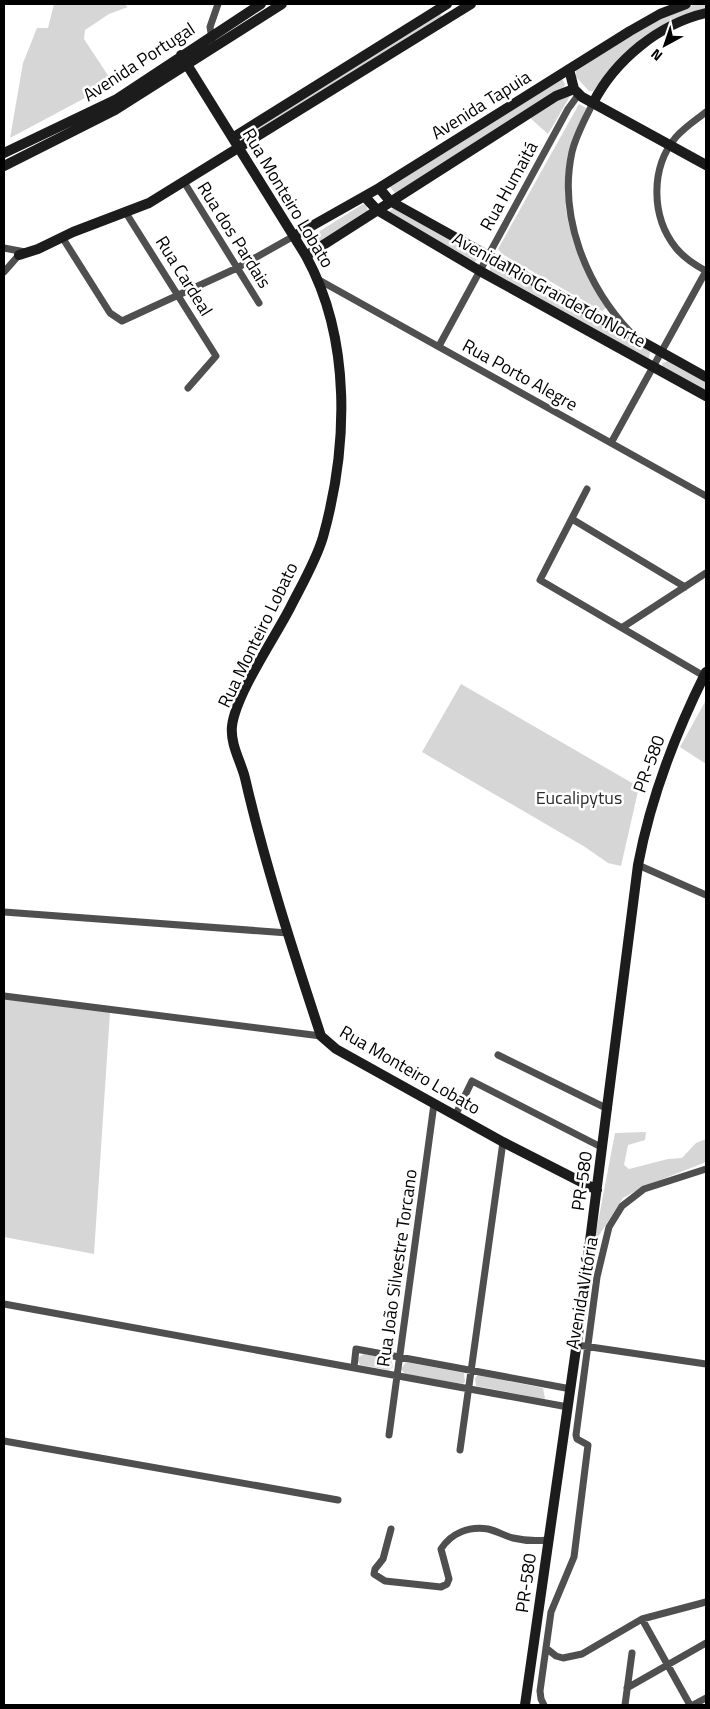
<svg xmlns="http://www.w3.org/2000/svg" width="710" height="1709" viewBox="0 0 710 1709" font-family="'Titillium Web',sans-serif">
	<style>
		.green { fill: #d6d6d6 }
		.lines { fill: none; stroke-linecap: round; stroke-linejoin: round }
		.street { stroke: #4f4f4f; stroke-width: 7 }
		.secondary { stroke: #1c1c1c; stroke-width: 10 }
		.labels { text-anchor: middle; stroke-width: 5; stroke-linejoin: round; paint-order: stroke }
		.street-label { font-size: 18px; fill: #000; stroke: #fff }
		.park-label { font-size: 18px; fill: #2d2d2d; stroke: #fff }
	</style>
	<rect width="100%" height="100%" fill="#fff"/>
	<path class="green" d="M 54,4 L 124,4 L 128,7 L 109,14 L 85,30 L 84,39 L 113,83 L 10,138 L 23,63 L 37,28 L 48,28 Z
		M 697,4 L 706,4 L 706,9 L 632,49 L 617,61 L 593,91 L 589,91 L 576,77 L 576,71 C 614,46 653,18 697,4 Z
		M 440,13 L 442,18 L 244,141 L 241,136 Z
		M 562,79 L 565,84 L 564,87 L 395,193 L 390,187 Z
		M 565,93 L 570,95 L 569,98 L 548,134 L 529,117 Z
		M 579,104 L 586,108 C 578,129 569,155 566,178 C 559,225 585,267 607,307 L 602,311 L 502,254 L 498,249 Z
		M 363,204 L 366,205 L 368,211 L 317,244 L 312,243 L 312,236 Z
		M 393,208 L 478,254 L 479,259 L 473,263 L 389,212 Z
		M 495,263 L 650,351 L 649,359 L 490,273 L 490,267 Z
		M 669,361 L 706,381 L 706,394 L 663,370 L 662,363 Z
		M 461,684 L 639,787 L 621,866 L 608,863 L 585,847 L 422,752 Z
		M 706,700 L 706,764 L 680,747 Z
		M 4,999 L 110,1012 L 94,1254 L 4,1237 Z
		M 646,1132 L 645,1140 L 628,1145 L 624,1165 L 629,1169 L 668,1159 L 682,1158 L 696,1143 L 706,1139 L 706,1162 L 645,1186 L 623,1198 L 594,1243 L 615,1133 Z
		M 364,1354 L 391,1359 L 393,1367 L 389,1370 L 360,1365 L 358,1361 L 359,1357 Z
		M 406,1362 L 464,1373 L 465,1382 L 463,1384 L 405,1374 L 401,1369 Z
		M 478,1375 L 543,1388 L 545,1398 L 543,1399 L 476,1386 L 475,1378 Z"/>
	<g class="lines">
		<path class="street" d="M 212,39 L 210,27 L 218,4
			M 593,103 C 585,119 576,135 572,152 C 558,216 586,285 630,332
			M 706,112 C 696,120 685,127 676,137 C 650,168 651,217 676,248 C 684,258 695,265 706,271
			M 184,182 L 259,303
			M 126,213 L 216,356 L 188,388
			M 62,237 L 110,313 L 122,321 L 237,268 L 294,236
			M 4,248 L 25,252
			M 4,272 L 19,255
			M 319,280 L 706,496
			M 439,346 L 568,109 L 579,94
			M 611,443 L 706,271
			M 587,489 L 540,580 L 704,676
			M 572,519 L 685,587
			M 623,627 L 706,573
			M 638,865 L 706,895
			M 4,912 L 288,933
			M 4,996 L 321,1036
			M 498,1055 L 608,1109
			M 455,1116 L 472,1081 L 603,1148
			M 4,1304 L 568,1407
			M 577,1345 L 706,1364
			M 354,1367 L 356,1349 L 571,1389
			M 389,1435 L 434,1104
			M 4,1441 L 338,1500
			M 460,1450 L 503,1142
			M 391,1529 L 383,1559 L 375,1569 L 374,1574 L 385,1581 L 441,1587 L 447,1584 L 449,1579 L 441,1549 C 451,1533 469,1526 488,1529 C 497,1531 505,1536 513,1538 C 525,1541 537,1541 548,1540
			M 642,1619 L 690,1705
			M 546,1648 L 556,1656 L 563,1658 L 582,1654 L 642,1619 L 706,1602
			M 627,1688 L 706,1643
			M 544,1705 L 541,1699 L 540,1691 L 551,1612 L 574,1557 L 588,1445 L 577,1439 L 576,1435 L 597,1277 L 609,1227 L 622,1206 L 644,1189 L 706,1169
			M 625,1705 L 632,1653
			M 693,1705 L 706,1698"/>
		<path class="secondary" d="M 181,55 L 306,256 C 352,340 348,447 323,537 C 316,561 301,586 290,608 C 274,639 236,694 232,726 C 230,744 241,762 245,778 C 265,865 293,951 321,1036 L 336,1049 L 503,1142 L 597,1190
			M 569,69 L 574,89 L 582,97 L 706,165
			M 593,103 C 615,60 659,24 706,13
			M 234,137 L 447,4
			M 4,153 L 117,99 L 261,4
			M 4,166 L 115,110 L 282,4
			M 379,188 L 390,201 L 706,377
			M 365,197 L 377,210 L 480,271 L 706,396
			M 294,236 L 379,188 L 630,31 L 660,14 L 686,4
			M 19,255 L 38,249 L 73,232 L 149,203 L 471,4
			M 306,256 L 556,96 L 574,89
			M 525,1705 L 578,1335 L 638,865 C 651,796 675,734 706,672"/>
	</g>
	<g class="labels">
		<g class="street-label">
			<text transform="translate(139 62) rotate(-33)" y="6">Avenida Portugal</text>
			<text transform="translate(481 105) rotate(-32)" y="6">Avenida Tapuia</text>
			<text transform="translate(509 186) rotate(-61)" y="6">Rua Humaitá</text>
			<text transform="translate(288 198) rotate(59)" y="6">Rua Monteiro Lobato</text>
			<text transform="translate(234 235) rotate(58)" y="6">Rua dos Pardais</text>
			<text transform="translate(184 276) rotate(58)" y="6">Rua Cardeal</text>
			<text transform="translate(549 290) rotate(29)" y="6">Avenida Rio Grande do Norte</text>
			<text transform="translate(520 375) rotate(29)" y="6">Rua Porto Alegre</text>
			<text transform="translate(258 635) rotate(-64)" y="6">Rua Monteiro Lobato</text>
			<text transform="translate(649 764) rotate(-70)" y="6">PR-580</text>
			<text transform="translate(410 1070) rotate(30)" y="6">Rua Monteiro Lobato</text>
			<text transform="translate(582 1181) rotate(-82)" y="6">PR-580</text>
			<text transform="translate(397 1268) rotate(-82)" y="6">Rua João Silvestre Torcano</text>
			<text transform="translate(582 1293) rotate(-80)" y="6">Avenida Vitória</text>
			<text transform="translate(526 1583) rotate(-82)" y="6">PR-580</text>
		</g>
		<g class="park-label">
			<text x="579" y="804">Eucalipytus</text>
		</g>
	</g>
	<rect width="710" height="1709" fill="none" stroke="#000000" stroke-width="10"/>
	<g transform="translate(665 45) rotate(220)" stroke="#ffffff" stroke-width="4" paint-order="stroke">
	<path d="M0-4L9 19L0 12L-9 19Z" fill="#000000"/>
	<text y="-8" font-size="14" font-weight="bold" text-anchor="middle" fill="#000000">N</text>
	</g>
</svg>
